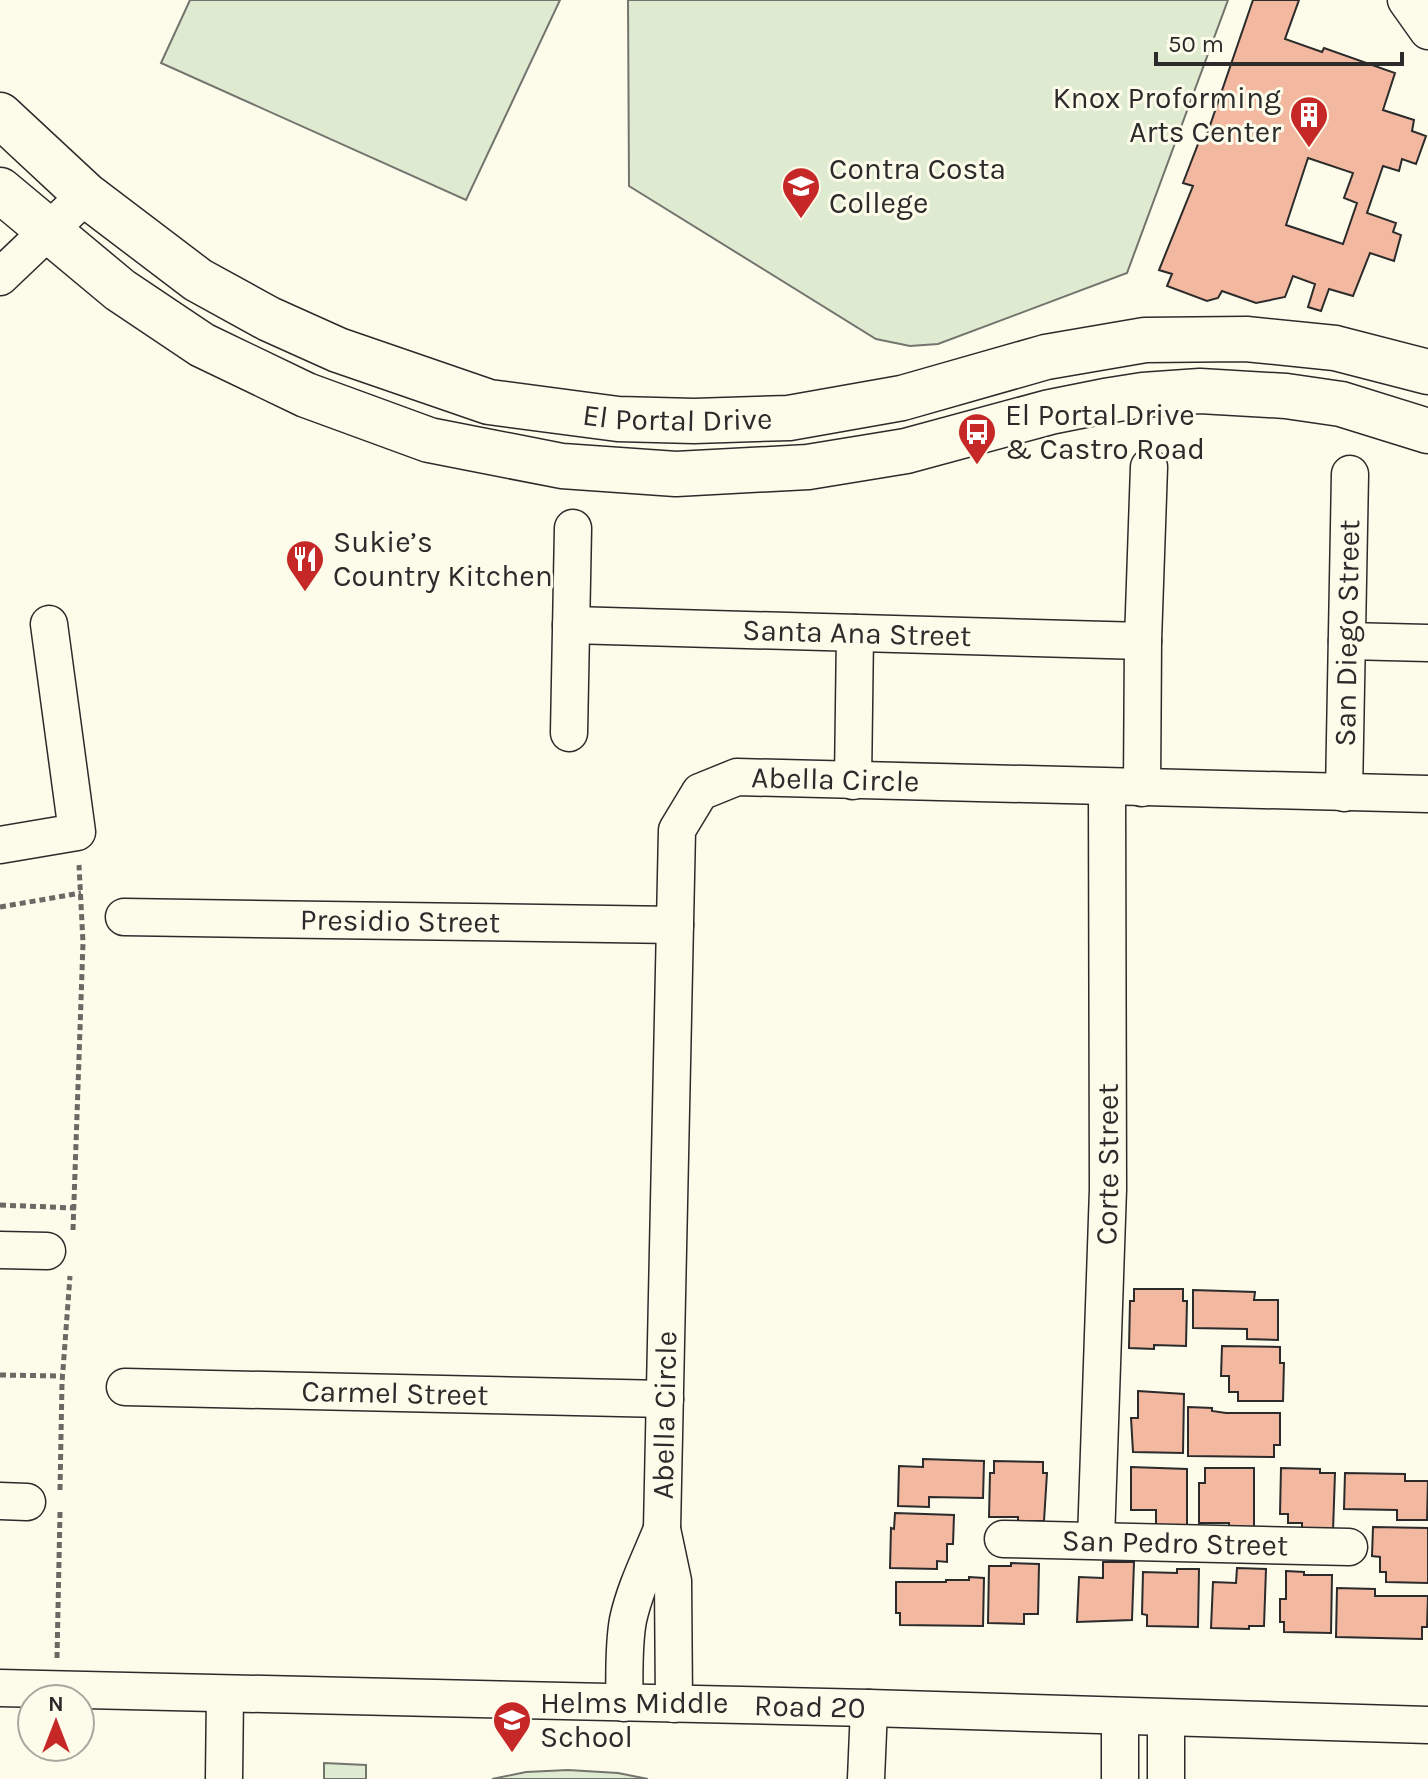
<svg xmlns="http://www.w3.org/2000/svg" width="1428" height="1779" viewBox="0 0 1428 1779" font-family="Karla,sans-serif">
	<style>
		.green { fill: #deebd1; stroke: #74746e; stroke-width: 2 }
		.building { fill: #f2b8a0; stroke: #2b2b2b; stroke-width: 2; fill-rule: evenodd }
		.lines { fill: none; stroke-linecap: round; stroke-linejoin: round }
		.minor-casing { stroke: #2b2b2b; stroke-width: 39 }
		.major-casing { stroke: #2b2b2b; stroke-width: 47 }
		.path { stroke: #6a6964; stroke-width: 5; stroke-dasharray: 6 4; stroke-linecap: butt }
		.minor { stroke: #fdfbea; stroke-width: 36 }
		.major { stroke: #fdfbea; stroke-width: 44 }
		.labels { text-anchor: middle; stroke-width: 6; stroke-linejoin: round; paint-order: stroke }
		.poi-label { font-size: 30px; fill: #2b2b2b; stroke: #fdfbea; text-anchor: start }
		.street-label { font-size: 30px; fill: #2b2b2b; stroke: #fdfbea }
	</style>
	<rect width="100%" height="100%" fill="#fdfbea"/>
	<path class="green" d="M 190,0 L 560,0 L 466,200 L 161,63 Z
		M 628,0 L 1228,0 L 1127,273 L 938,344 L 910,346 L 876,339 L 629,186 Z
		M 324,1763 L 366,1765 L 366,1779 L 324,1779 Z
		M 568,1770 L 618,1773 L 648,1779 L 492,1779 L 526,1772 Z"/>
	<path class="building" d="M 1253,0 L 1299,0 L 1285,39 L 1322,52 L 1324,48 L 1395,73 L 1383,110 L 1414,120 L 1412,131 L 1426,136 L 1416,164 L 1402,159 L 1399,171 L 1383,166 L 1367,213 L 1396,223 L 1393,232 L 1401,235 L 1394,261 L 1370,253 L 1353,296 L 1329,289 L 1321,311 L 1308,307 L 1315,284 L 1293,276 L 1285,297 L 1256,303 L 1222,291 L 1218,298 L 1207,301 L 1167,286 L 1172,274 L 1159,270 L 1193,186 L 1183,183 L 1200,139 L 1205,140 ZM 1308,158 L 1353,173 L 1344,198 L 1357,203 L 1343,244 L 1286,225 Z
		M 1134,1289 L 1183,1289 L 1183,1301 L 1187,1301 L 1186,1346 L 1154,1345 L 1154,1349 L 1129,1348 L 1130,1301 L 1134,1301 Z
		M 1193,1290 L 1255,1292 L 1254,1300 L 1278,1300 L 1278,1340 L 1247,1339 L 1247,1329 L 1193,1328 Z
		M 1222,1346 L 1280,1347 L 1280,1363 L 1284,1363 L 1283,1401 L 1238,1401 L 1238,1392 L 1229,1392 L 1229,1376 L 1221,1376 Z
		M 1138,1391 L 1184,1394 L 1183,1453 L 1133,1452 L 1131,1418 L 1138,1418 Z
		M 1188,1407 L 1212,1408 L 1212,1411 L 1226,1413 L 1280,1413 L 1280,1445 L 1274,1445 L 1274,1457 L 1188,1456 Z
		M 923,1459 L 984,1461 L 983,1498 L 929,1497 L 929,1507 L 898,1506 L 899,1466 L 923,1467 Z
		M 994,1461 L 1043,1462 L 1043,1473 L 1047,1473 L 1044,1521 L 1018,1521 L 1018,1517 L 989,1517 L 990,1473 L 994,1473 Z
		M 1131,1467 L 1187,1469 L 1187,1527 L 1156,1527 L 1156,1510 L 1131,1510 Z
		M 1205,1468 L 1254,1468 L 1254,1527 L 1229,1527 L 1229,1523 L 1199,1523 L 1199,1483 L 1205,1483 Z
		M 1281,1468 L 1320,1469 L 1320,1473 L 1335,1473 L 1333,1531 L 1302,1530 L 1302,1523 L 1288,1523 L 1288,1514 L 1280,1514 Z
		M 1345,1473 L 1405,1474 L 1405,1481 L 1428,1481 L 1427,1520 L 1397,1520 L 1397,1510 L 1344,1509 Z
		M 895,1513 L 954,1515 L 953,1544 L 947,1544 L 947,1562 L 937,1561 L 937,1569 L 890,1568 L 891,1528 L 894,1529 Z
		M 1373,1527 L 1428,1528 L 1428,1583 L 1386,1582 L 1386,1572 L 1380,1572 L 1380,1557 L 1372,1556 Z
		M 1103,1562 L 1134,1562 L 1132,1620 L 1077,1622 L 1079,1577 L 1103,1578 Z
		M 1011,1563 L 1039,1564 L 1038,1614 L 1024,1614 L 1024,1624 L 988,1623 L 989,1566 L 1011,1566 Z
		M 1237,1568 L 1266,1569 L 1264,1626 L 1249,1626 L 1249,1629 L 1211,1628 L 1213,1582 L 1236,1583 Z
		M 1177,1569 L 1199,1569 L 1198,1627 L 1147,1626 L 1147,1615 L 1142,1614 L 1143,1572 L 1177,1573 Z
		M 1286,1571 L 1304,1572 L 1304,1575 L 1332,1575 L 1331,1633 L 1284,1632 L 1284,1622 L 1280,1622 L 1280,1599 L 1286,1599 Z
		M 969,1577 L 984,1578 L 983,1626 L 900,1625 L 900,1613 L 896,1613 L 896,1582 L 946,1582 L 946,1580 L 969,1580 Z
		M 1337,1588 L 1375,1589 L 1375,1596 L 1428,1596 L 1427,1627 L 1422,1627 L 1422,1639 L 1336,1637 Z"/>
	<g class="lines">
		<defs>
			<g id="minor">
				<path d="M 1406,0 L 1428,31"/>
				<path d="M 0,277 L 86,195"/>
				<path id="s1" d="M 571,625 L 1143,641"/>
				<path d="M 1347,641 L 1428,643"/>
				<path d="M 569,733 L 573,528"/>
				<path d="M 853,781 L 855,633"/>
				<path d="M 1142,788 L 1143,641 L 1149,467"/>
				<path id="s2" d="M 1344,793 L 1350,474"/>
				<path d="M 0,845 L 77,832 L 49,624"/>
				<path id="s3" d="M 124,917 L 675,925"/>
				<path d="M 0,1250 L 47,1251"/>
				<path id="s4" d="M 125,1387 L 665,1399"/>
				<path d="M 0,1501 L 27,1502"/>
				<path id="s5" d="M 1003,1539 L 1349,1547"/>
				<path id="s6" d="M 1096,1540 L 1108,1189 L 1107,788"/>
				<path id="s7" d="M 0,1688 L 869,1708 L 1428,1725"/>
				<path d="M 624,1703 C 625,1675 623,1647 628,1620 C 635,1588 650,1559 662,1529"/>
				<path id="s8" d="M 674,1704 L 673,1581 L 662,1529 L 677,830 L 700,792 L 737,777 L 1428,794"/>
				<path d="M 1120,1718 L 1120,1779"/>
				<path d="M 1166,1718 L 1166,1779"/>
				<path d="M 224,1779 L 225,1694"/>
				<path d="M 866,1779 L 869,1708"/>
			</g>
			<g id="major">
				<path id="s9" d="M 0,115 L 86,195 L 198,280 L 269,319 L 338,350 L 489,402 L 618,419 L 694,421 L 789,418 L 902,398 L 1046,357 L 1145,340 L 1246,339 L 1335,348 L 1428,372"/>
				<path d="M 0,190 L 120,290 L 202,345 L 306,395 L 429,440 L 562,466 L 676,474 L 808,467 L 906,451 L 1050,412 L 1105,401 L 1143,395 L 1200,391 L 1286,396 L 1341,404 L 1428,431"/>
			</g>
		</defs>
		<use href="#minor" class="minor-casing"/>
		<use href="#major" class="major-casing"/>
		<path class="path" d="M 0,907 L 81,893
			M 0,1205 L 75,1208
			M 73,1230 L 83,943 L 79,865
			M 0,1375 L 62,1376
			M 60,1490 L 62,1383 L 70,1276
			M 57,1658 L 60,1512"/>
		<use href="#minor" class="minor"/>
		<use href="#major" class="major"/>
	</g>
	<defs>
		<symbol id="building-pin" viewBox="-11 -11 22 30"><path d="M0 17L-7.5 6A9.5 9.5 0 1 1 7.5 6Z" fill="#c62828" stroke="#fdfbea"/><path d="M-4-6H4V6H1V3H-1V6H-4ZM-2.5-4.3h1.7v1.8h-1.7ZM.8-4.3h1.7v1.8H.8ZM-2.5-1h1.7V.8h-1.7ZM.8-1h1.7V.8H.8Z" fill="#fff"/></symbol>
		<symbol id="university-pin" viewBox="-11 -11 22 30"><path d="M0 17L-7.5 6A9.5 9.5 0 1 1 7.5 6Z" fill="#c62828" stroke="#fdfbea"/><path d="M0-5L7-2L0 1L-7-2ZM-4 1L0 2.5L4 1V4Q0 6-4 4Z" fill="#fff"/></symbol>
		<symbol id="bus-pin" viewBox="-11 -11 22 30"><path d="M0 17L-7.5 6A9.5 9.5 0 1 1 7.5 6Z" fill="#c62828" stroke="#fdfbea"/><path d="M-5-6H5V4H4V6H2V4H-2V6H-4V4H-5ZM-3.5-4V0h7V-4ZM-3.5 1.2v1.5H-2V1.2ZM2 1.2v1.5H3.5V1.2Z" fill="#fff"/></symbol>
		<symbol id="restaurant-pin" viewBox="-11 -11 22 30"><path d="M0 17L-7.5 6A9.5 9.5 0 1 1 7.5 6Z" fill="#c62828" stroke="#fdfbea"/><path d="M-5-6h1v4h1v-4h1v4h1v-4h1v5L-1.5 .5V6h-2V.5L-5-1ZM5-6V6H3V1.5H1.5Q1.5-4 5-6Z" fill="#fff"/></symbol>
		<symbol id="school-pin" viewBox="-11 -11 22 30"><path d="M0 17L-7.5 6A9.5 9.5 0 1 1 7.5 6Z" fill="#c62828" stroke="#fdfbea"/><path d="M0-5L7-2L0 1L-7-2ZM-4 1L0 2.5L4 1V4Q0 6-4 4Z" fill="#fff"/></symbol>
	</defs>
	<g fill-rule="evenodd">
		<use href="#building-pin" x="1287" y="93" width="44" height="60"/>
		<use href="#university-pin" x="779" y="164" width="44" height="60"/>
		<use href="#bus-pin" x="955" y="410" width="44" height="60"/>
		<use href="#restaurant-pin" x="283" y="537" width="44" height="60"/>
		<use href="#school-pin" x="490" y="1698" width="44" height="60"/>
	</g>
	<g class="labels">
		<g class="poi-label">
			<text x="1281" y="108" text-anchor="end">Knox Proforming<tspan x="1281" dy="34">Arts Center</tspan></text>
			<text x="829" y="179">Contra Costa<tspan x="829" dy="34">College</tspan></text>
			<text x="1005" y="425">El Portal Drive<tspan x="1005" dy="34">&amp; Castro Road</tspan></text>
			<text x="333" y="552">Sukie’s<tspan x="333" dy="34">Country Kitchen</tspan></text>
			<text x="540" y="1713">Helms Middle<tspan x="540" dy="34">School</tspan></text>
		</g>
		<g class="street-label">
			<text dy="10" stroke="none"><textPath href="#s9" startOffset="764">El Portal Drive</textPath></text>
			<text dy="10" stroke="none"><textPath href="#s1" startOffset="286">Santa Ana Street</textPath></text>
			<text dy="10" stroke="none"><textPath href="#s2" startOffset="160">San Diego Street</textPath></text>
			<text dy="10" stroke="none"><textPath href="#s8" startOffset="1058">Abella Circle</textPath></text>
			<text dy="10" stroke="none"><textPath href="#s3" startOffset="276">Presidio Street</textPath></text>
			<text dy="10" stroke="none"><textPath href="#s6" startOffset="376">Corte Street</textPath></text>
			<text dy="10" stroke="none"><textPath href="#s4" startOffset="270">Carmel Street</textPath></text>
			<text dy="10" stroke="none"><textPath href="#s8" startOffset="290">Abella Circle</textPath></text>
			<text dy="10" stroke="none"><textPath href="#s5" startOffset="172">San Pedro Street</textPath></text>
			<text dy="10" stroke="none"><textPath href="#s7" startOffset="810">Road 20</textPath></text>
		</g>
	</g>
	<g transform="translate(56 1723)"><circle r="38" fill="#fdfbea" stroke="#a9a89e" stroke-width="2"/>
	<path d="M0-6L14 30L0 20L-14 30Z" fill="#c62828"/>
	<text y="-12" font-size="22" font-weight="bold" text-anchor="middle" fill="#2b2b2b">N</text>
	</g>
	<path d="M1156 52v12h246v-12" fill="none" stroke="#2b2b2b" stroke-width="4"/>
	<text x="1168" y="52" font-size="24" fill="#2b2b2b" stroke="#fdfbea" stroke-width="6" paint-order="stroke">50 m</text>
</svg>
